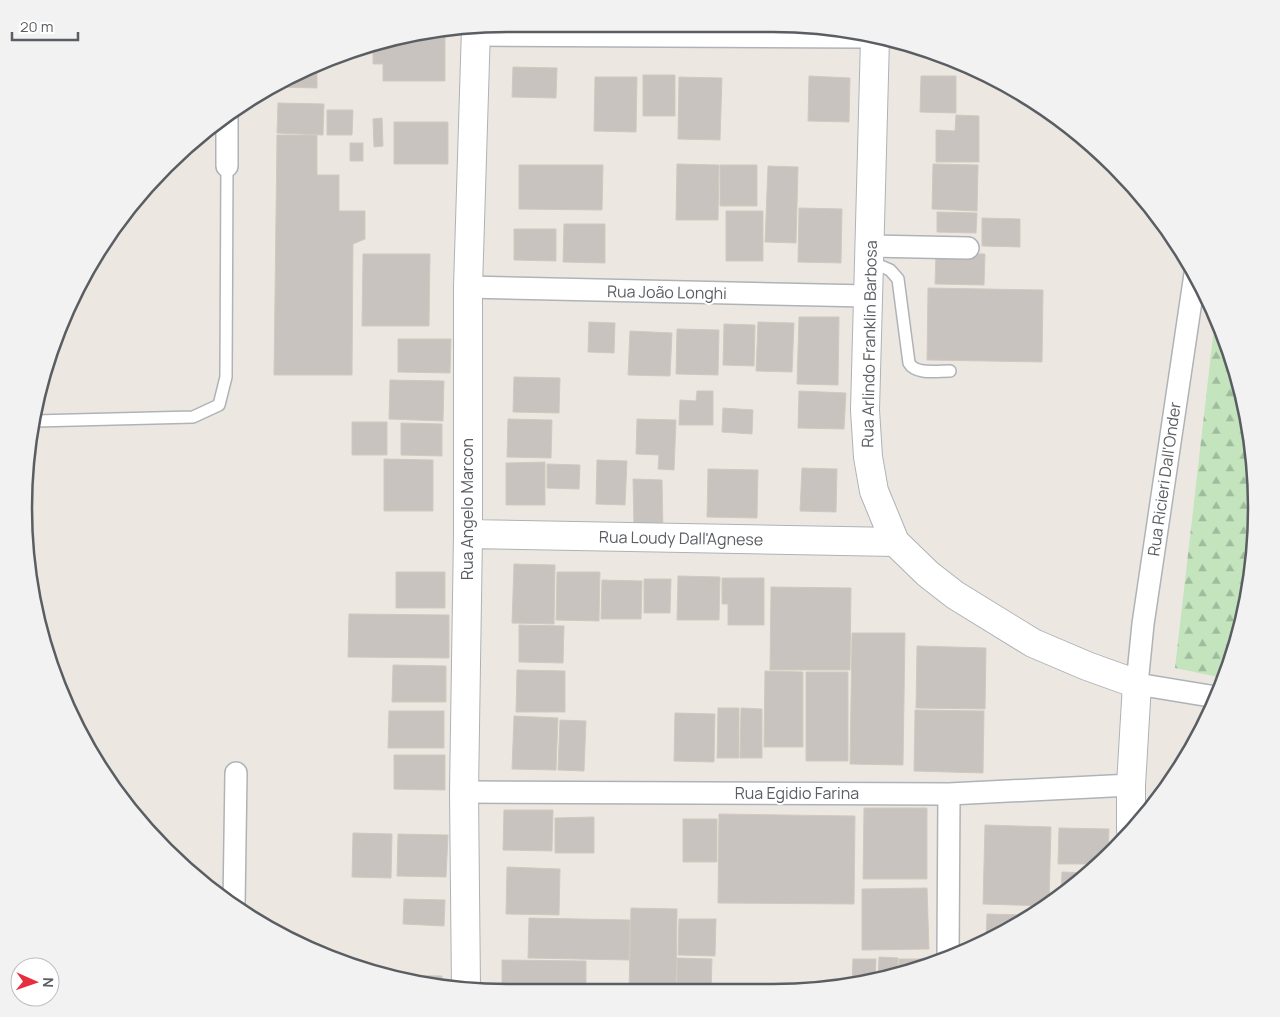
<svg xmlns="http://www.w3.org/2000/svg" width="1280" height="1017" viewBox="0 0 1280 1017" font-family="Manrope,sans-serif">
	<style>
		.forest { fill: url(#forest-firs) }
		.building { fill: #c8c3be; stroke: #d1c9bf }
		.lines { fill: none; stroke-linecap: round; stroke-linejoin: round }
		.lane-casing { stroke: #afb3b7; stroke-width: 14 }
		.street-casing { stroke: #afb3b7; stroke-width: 24 }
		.secondary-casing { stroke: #aeb2b7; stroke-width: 30 }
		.lane { stroke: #fff; stroke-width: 11 }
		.street { stroke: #fff; stroke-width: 21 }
		.secondary { stroke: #fff; stroke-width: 28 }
		.labels { text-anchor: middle; stroke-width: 4; stroke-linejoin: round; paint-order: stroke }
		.street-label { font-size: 16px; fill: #5a5e62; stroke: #fff }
		.rim { fill: none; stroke: #5a5e62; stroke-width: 2.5 }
	</style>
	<defs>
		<pattern id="forest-firs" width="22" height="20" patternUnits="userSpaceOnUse" patternTransform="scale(1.25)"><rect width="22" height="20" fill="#c3e4bd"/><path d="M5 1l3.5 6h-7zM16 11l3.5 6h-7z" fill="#a1bc9d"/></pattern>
	</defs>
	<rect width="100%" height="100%" fill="#ece8e1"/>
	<path class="forest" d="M 1215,319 L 1231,353 L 1252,446 L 1255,540 L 1240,634 L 1223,678 L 1175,668 Z"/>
	<path class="building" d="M 445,32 L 445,81 L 383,81 L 383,64 L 373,64 L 373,45 L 383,40 Z
		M 513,67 L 557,68 L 556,98 L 512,97 Z
		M 317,68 L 317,88 L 272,87 L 272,86 Z
		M 643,75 L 675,75 L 675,116 L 643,116 Z
		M 809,76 L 850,78 L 849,122 L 808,121 Z
		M 921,76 L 956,76 L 956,113 L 920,112 Z
		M 595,77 L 637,77 L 636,132 L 594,131 Z
		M 679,77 L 722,78 L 720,140 L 678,139 Z
		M 278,103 L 324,104 L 323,135 L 277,133 Z
		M 327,110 L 353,110 L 352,135 L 327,135 Z
		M 956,115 L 979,116 L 979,162 L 936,162 L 936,130 L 955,131 Z
		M 382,118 L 383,146 L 374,147 L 373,119 Z
		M 394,122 L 448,122 L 448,164 L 394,164 Z
		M 277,135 L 317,135 L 317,175 L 339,175 L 339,211 L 365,211 L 365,239 L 353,244 L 352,375 L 274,375 Z
		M 350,143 L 363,143 L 363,161 L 350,161 Z
		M 677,164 L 719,165 L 718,220 L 676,220 Z
		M 933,164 L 978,165 L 977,211 L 932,209 Z
		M 519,165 L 603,165 L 602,210 L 519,209 Z
		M 720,165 L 757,165 L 757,206 L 720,206 Z
		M 768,166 L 798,167 L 796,243 L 765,242 Z
		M 799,208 L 842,209 L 841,263 L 798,262 Z
		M 726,211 L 763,211 L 763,261 L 726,261 Z
		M 937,212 L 977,213 L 976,233 L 937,232 Z
		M 982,218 L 1020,219 L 1020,247 L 982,246 Z
		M 564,224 L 605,224 L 605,263 L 563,262 Z
		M 514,229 L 556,229 L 556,261 L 514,260 Z
		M 936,253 L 985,254 L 984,285 L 935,284 Z
		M 363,254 L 430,254 L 429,326 L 362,326 Z
		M 928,288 L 1043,290 L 1042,362 L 927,360 Z
		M 799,317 L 839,317 L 838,385 L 797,384 Z
		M 589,322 L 615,323 L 614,353 L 588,352 Z
		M 758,322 L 794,323 L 792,372 L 756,371 Z
		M 724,324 L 755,325 L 754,366 L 723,365 Z
		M 677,329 L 719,330 L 718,375 L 676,374 Z
		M 630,331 L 672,333 L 670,376 L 628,375 Z
		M 398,339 L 451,339 L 450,373 L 398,372 Z
		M 514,377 L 560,378 L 559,413 L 513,412 Z
		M 390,380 L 444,381 L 443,421 L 389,419 Z
		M 697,391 L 713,391 L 713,425 L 679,425 L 680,400 L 696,401 Z
		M 799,391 L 846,393 L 844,429 L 798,428 Z
		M 723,408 L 753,410 L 752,434 L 722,432 Z
		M 508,419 L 552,420 L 551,458 L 507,457 Z
		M 637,419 L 676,420 L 674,470 L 658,469 L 659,455 L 636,454 Z
		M 352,422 L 387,422 L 387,455 L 352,455 Z
		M 401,423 L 442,424 L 442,456 L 401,455 Z
		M 384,459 L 433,460 L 433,511 L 384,511 Z
		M 597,460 L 627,461 L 625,505 L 596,504 Z
		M 545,462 L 545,505 L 506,505 L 506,463 Z
		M 547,464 L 580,465 L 579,489 L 547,488 Z
		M 802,468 L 837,469 L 836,512 L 800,511 Z
		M 708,469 L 758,470 L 757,518 L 707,517 Z
		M 633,479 L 662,480 L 663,529 L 634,528 Z
		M 514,564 L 555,565 L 554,624 L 512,623 Z
		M 396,572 L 445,572 L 445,608 L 396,608 Z
		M 557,572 L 600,572 L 599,621 L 556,620 Z
		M 678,576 L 720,577 L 719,620 L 677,620 Z
		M 722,578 L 764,578 L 764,625 L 728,625 L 728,604 L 722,604 Z
		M 644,579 L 671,579 L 670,613 L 644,613 Z
		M 602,580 L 642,581 L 641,619 L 601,619 Z
		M 771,587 L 851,588 L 850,670 L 770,670 Z
		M 349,614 L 449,615 L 449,658 L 348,657 Z
		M 519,625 L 564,626 L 563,663 L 519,662 Z
		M 852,633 L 905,633 L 903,765 L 850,764 Z
		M 917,646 L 986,648 L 985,709 L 916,708 Z
		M 393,665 L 446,666 L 446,702 L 392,702 Z
		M 517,670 L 565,671 L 565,712 L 516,712 Z
		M 765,671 L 803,672 L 803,747 L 764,747 Z
		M 806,672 L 848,672 L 848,761 L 806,761 Z
		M 718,708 L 739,708 L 739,758 L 717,758 Z
		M 741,708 L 762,709 L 762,758 L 740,758 Z
		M 915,710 L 984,711 L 983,773 L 914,771 Z
		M 389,711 L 444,711 L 444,748 L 388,748 Z
		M 675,713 L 715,714 L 714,762 L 674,761 Z
		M 514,716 L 558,718 L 556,770 L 512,769 Z
		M 560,720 L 586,721 L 584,771 L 558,770 Z
		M 394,755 L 445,755 L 445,790 L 394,789 Z
		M 864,808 L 927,808 L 927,879 L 863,879 Z
		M 504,810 L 553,810 L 552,851 L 503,850 Z
		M 719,814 L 855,816 L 854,904 L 718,903 Z
		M 594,817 L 594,853 L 555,853 L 555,818 Z
		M 683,819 L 717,819 L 717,862 L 683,862 Z
		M 985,825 L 1051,827 L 1049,903 L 1045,906 L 983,904 Z
		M 1059,828 L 1109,829 L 1108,854 L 1099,864 L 1058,864 Z
		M 353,833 L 392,834 L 391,878 L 352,877 Z
		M 398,834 L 448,835 L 446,877 L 397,876 Z
		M 507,867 L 560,869 L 559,915 L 506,914 Z
		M 1062,872 L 1091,873 L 1061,894 Z
		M 927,888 L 929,949 L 862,950 L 862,889 Z
		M 404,899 L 445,900 L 444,926 L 403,924 Z
		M 631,908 L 677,909 L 676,993 L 629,993 Z
		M 987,914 L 1025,915 L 1025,920 L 1014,928 L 986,940 Z
		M 529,918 L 630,920 L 629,960 L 528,958 Z
		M 679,919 L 716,919 L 715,956 L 678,955 Z
		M 879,957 L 898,958 L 898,977 L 878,980 Z
		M 677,958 L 712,959 L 711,993 L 677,993 Z
		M 853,959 L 876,959 L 875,980 L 852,984 Z
		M 899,959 L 931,959 L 931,963 L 899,976 Z
		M 502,960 L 586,961 L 586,993 L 502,993 Z
		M 371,969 L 392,969 L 392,977 L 371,971 Z
		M 393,975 L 442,976 L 442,987 L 414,984 L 393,978 Z"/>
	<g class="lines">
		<defs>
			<path id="lane" d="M 869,261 L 890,270 L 898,279 L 909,363 C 916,375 937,371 950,371
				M 35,421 L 193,417 L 219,405 L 226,377 L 227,166"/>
			<path id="street" d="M 476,35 L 865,37
				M 227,166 L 227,119
				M 870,246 L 968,248
				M 1195,274 L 1143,624 L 1137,684 L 1216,697
				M 468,287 L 867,296
				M 464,792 L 949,794 L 1131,785
				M 234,905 L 236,773
				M 948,956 L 949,794"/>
			<path id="secondary" d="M 875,39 L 865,410 L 868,457 L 874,491 L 895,542 L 928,574 L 955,595 L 1033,643 L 1087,666 L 1137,684 L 1131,785 L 1131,830
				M 468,534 L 895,542
				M 466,989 L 464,792 L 468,534 L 468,287 L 476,28"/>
		</defs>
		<use href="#lane" class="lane-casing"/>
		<use href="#street" class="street-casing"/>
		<use href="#secondary" class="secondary-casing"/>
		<use href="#lane" class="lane"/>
		<use href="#street" class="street"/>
		<use href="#secondary" class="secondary"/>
	</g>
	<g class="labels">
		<g class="street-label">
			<text transform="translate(667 292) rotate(1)" y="6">Rua João Longhi</text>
			<text transform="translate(869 344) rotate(-89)" y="6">Rua Arlindo Franklin Barbosa</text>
			<text transform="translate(1164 479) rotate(-82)" y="6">Rua Ricieri Dall'Onder</text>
			<text transform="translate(467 509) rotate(-90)" y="6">Rua Angelo Marcon</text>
			<text transform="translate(681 538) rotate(1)" y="6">Rua Loudy Dall'Agnese</text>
			<text x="797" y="799">Rua Egidio Farina</text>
		</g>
	</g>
	<path d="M0 0H1280V1017H0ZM508 32H772A476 476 0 0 1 1248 508V508A476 476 0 0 1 772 984H508A476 476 0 0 1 32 508V508A476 476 0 0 1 508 32Z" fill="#f2f2f2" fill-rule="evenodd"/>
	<path class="rim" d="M508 32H772A476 476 0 0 1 1248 508V508A476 476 0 0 1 772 984H508A476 476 0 0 1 32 508V508A476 476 0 0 1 508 32Z"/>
	<g transform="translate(35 982) rotate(92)"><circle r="24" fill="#ffffff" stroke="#bdbfc0"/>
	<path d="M0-4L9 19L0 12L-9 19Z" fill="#e62e3c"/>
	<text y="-8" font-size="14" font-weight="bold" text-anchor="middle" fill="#5a5e62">N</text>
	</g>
	<path d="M12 32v8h66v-8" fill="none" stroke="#5a5e62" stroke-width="2.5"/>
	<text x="20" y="32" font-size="15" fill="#5a5e62" stroke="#ffffff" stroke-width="4" paint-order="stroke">20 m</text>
</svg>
